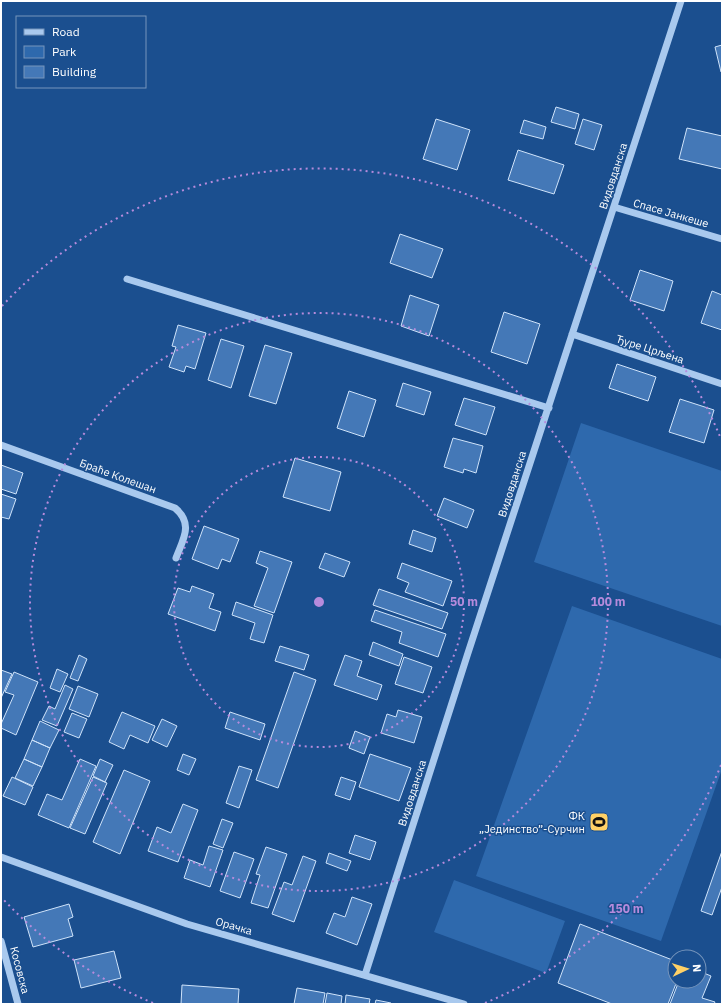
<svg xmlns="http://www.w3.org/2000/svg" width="723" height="1005" viewBox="0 0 723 1005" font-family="'IBM Plex Sans',sans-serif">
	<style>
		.green { fill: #2e69ad }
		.building { fill: #4478b7; stroke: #cfe3fa }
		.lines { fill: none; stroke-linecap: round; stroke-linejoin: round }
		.minor { stroke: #a9c9ee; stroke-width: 7 }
		.ring { fill: none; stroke: #b68bdc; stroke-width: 2; stroke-dasharray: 2 4 }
		.labels { text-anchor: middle; stroke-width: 3; stroke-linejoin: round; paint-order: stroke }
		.street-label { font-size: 11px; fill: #fff; stroke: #1b4f8f }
		.poi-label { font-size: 11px; fill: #fff; stroke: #1b4f8f; text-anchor: end }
		.centre { fill: #b68bdc; stroke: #1b4f8f; stroke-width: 2 }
		.ring-label { font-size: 12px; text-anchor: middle; font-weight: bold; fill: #b68bdc; stroke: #1b4f8f; stroke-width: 3; stroke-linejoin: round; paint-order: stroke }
	</style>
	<rect width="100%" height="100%" fill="#1b4f8f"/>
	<path class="green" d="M 581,423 L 722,471 L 722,626 L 534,562 Z
		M 572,606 L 722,659 L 722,769 L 661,941 L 476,876 Z
		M 454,880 L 565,921 L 546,973 L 434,932 Z"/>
	<path class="building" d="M 722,45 L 722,72 L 721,72 L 715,47 Z
		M 556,107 L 579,114 L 575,129 L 551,122 Z
		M 436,119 L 470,130 L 457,170 L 423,159 Z
		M 583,119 L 602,125 L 594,150 L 575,144 Z
		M 524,120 L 546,127 L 543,139 L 520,133 Z
		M 687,128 L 722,136 L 722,169 L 679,159 Z
		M 518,150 L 564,165 L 554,194 L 508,180 Z
		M 400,234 L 443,249 L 432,278 L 390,263 Z
		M 640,270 L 673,281 L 664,311 L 630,300 Z
		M 712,291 L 722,295 L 722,330 L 701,323 Z
		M 410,295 L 439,305 L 429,336 L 401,326 Z
		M 504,312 L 540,324 L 527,364 L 491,352 Z
		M 178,325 L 206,333 L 195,369 L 186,366 L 184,372 L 169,367 L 176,347 L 172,346 Z
		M 221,339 L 244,346 L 231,388 L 208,380 Z
		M 265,345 L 292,353 L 276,404 L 249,396 Z
		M 617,364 L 656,377 L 648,401 L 609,388 Z
		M 403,383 L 431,392 L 424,415 L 396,406 Z
		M 349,391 L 376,400 L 364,437 L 337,428 Z
		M 464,398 L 495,407 L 486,435 L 455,425 Z
		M 680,399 L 714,410 L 704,443 L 669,432 Z
		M 453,438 L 483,446 L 476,473 L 464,469 L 463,473 L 444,467 Z
		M 295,458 L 341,472 L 330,511 L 283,497 Z
		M 1,465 L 23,473 L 16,494 L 1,489 Z
		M 1,494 L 16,499 L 9,519 L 1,517 Z
		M 444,498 L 474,510 L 467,528 L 437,516 Z
		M 204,526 L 239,539 L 230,562 L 222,559 L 218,569 L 192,559 Z
		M 413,530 L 436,538 L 432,552 L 409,544 Z
		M 260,551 L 292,562 L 274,613 L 254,606 L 268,568 L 256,563 Z
		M 325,553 L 350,562 L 344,577 L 319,568 Z
		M 402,563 L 452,581 L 443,606 L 405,592 L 409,583 L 397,578 Z
		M 192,586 L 214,594 L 209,608 L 221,612 L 215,631 L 168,614 L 178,588 L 190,592 Z
		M 379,589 L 448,613 L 442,629 L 373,605 Z
		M 236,602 L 273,615 L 264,643 L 250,639 L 255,623 L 232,615 Z
		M 375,610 L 446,634 L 438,657 L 399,643 L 402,632 L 371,621 Z
		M 373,642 L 403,654 L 399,666 L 369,655 Z
		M 280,646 L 309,655 L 304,670 L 275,661 Z
		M 79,655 L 87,659 L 78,681 L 70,678 Z
		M 345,655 L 362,661 L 357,676 L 382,685 L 377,700 L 334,685 Z
		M 404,657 L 432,667 L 423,693 L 395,684 Z
		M 57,669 L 68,674 L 60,692 L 50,688 Z
		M 1,670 L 12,674 L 1,698 Z
		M 14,672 L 38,682 L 16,735 L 1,728 L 1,724 L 14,695 L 5,692 Z
		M 294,672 L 316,680 L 278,788 L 256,780 Z
		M 65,685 L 73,689 L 57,726 L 42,720 L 49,706 L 55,709 Z
		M 78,686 L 98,694 L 89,717 L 69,709 Z
		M 398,710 L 422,717 L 414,743 L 381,733 L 387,714 L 396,717 Z
		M 122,712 L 155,726 L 148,743 L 130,735 L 124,749 L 109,742 Z
		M 230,712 L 265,724 L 260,740 L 225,728 Z
		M 72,713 L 87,719 L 79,738 L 64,732 Z
		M 162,719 L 177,726 L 167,747 L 152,740 Z
		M 40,721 L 59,730 L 50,748 L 32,740 Z
		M 355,731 L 370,737 L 364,754 L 349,748 Z
		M 32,740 L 50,748 L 42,767 L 24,759 Z
		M 183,754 L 196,759 L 189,775 L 177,770 Z
		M 370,754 L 411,768 L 399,801 L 359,787 Z
		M 24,759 L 42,767 L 33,786 L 15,778 Z
		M 80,759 L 96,766 L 69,828 L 38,815 L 47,794 L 62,800 Z
		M 100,759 L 113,765 L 105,782 L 93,776 Z
		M 239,766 L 252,770 L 239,808 L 226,803 Z
		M 124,770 L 150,781 L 120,854 L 93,842 Z
		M 12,777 L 33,787 L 25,805 L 3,796 Z
		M 93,777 L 107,783 L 85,834 L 70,828 Z
		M 341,777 L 356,782 L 350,800 L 335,795 Z
		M 183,804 L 198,810 L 178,862 L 148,851 L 157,827 L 171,833 Z
		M 222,819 L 233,823 L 223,848 L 213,844 Z
		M 355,835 L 376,842 L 370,860 L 349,853 Z
		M 209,846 L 223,850 L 210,887 L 184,878 L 190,860 L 203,865 Z
		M 266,847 L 287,854 L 268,908 L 251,903 L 260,875 L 256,874 Z
		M 722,851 L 722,887 L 712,915 L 701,911 Z
		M 234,852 L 254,859 L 240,898 L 220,891 Z
		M 329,853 L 351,861 L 347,871 L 326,863 Z
		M 303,856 L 316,861 L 294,922 L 272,914 L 284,882 L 292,885 Z
		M 352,897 L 372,904 L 357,945 L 326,933 L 334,913 L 345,917 Z
		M 69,904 L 73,917 L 68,919 L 73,936 L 33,947 L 24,917 Z
		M 580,924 L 675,961 L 675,981 L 677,981 L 668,1004 L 612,1004 L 558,983 Z
		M 114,951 L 121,978 L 81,988 L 74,960 Z
		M 699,971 L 711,976 L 702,998 L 715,1002 L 714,1004 L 670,1004 L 679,981 L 699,981 Z
		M 182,985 L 239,989 L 238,1004 L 181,1004 Z
		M 297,988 L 325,993 L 323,1004 L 294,1004 Z
		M 327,993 L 342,996 L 341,1004 L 325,1004 Z
		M 346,995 L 370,999 L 369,1004 L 345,1004 Z
		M 376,1000 L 391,1003 L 391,1004 L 375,1004 Z"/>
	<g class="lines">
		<path class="minor" d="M 614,207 L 722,239
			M 127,279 L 549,408
			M 572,334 L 722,384
			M 1,445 L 175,508 C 194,524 183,539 176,558
			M 1,857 L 187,924 L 464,1004
			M 1,941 L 18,1004
			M 365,975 L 467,656 L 681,1"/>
	</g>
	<g class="ring">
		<circle cx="319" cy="602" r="145"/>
		<circle cx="319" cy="602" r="289"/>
		<path d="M721 765A434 434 0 0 1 485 1003M153 1003A434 434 0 0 1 2 898M2 306A434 434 0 0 1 721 439"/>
	</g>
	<defs>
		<symbol id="stadium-square" viewBox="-11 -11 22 22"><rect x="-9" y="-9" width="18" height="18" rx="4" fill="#ffd166" stroke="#1b4f8f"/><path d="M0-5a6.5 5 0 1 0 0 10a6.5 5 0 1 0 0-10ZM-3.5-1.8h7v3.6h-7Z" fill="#111"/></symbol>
	</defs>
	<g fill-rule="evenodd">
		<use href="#stadium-square" x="588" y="811" width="22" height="22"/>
	</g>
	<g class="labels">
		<g class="street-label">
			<text transform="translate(613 176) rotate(-72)" y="4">Видовданска</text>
			<text transform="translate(671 213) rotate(16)" y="4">Спасе Јанкеше</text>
			<text transform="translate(650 349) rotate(18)" y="4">Ђуре Црљена</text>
			<text transform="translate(118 476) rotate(20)" y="4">Браће Колешан</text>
			<text transform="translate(512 484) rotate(-72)" y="4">Видовданска</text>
			<text transform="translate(412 793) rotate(-72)" y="4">Видовданска</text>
			<text transform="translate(234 926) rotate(16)" y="4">Орачка</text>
			<text transform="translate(20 970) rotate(75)" y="4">Косовска</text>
		</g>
		<g class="poi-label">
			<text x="585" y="820">ФК<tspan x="585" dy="13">„Јединство”-Сурчин</tspan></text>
		</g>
	</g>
	<circle cx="319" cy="602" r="6" class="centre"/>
	<g class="ring-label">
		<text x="464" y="606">50 m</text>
		<text x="608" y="606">100 m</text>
		<text x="626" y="913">150 m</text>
	</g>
	<rect width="723" height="1005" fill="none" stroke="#ffffff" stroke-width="4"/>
	<rect x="16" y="16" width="130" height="72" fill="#1b4f8f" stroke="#7695bc"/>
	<rect x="24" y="29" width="20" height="6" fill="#a9c9ee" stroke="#7695bc"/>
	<text x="52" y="36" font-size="12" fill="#ffffff">Road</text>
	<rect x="24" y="46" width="20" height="12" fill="#2e69ad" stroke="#7695bc"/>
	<text x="52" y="56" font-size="12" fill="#ffffff">Park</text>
	<rect x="24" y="66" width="20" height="12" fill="#4478b7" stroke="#7695bc"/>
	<text x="52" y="76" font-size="12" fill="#ffffff">Building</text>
	<g transform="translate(687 969) rotate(86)"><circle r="19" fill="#1b4f8f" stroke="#7695bc"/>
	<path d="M0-3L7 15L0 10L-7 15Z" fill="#ffd166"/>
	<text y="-6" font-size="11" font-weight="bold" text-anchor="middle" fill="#ffffff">N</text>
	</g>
</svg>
